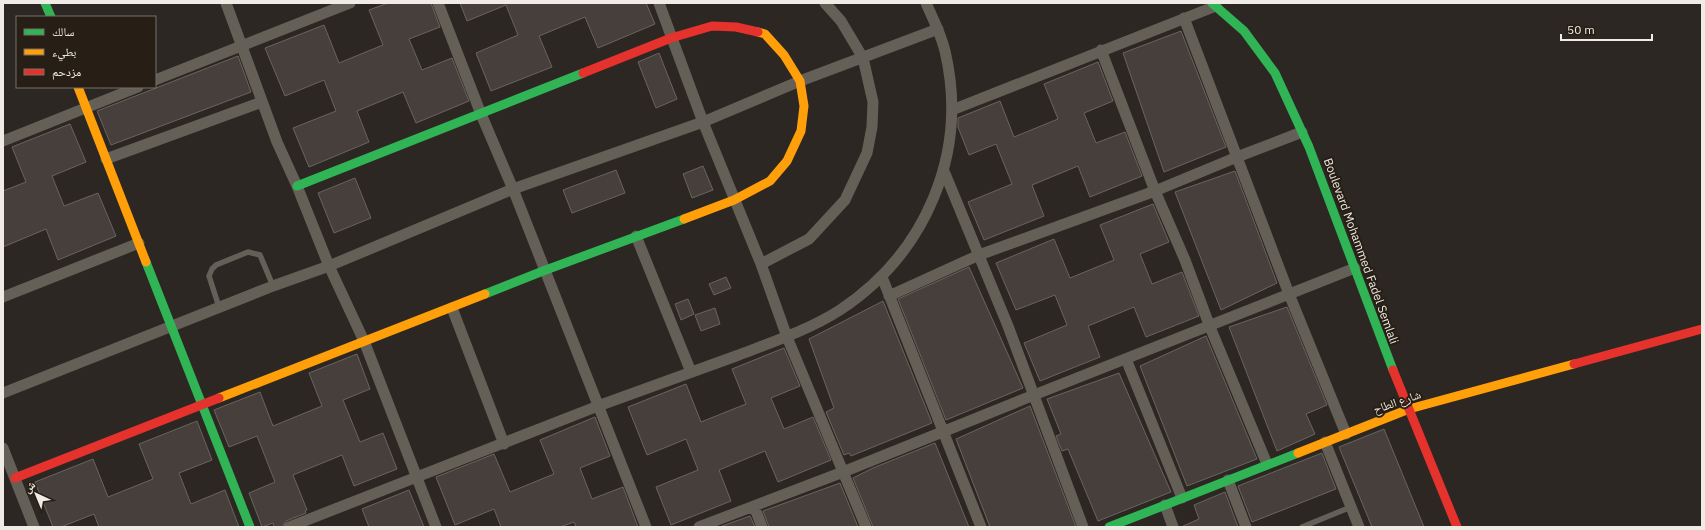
<svg xmlns="http://www.w3.org/2000/svg" width="1705" height="530" viewBox="0 0 1705 530" font-family="'IBM Plex Sans','Noto Naskh Arabic',sans-serif">
	<style>
		.building { fill: #473f3c; stroke: #6a6461 }
		.lines { fill: none; stroke-linecap: round; stroke-linejoin: round }
		.lane { stroke: #656057; stroke-width: 5.5 }
		.street { stroke: #656057; stroke-width: 11 }
		.fast { stroke: #30b455; stroke-width: 9 }
		.slow { stroke: #ff9f0a; stroke-width: 9 }
		.jam { stroke: #e5322d; stroke-width: 9 }
		.labels { text-anchor: middle; stroke-width: 4; stroke-linejoin: round; paint-order: stroke }
		.street-label { font-size: 12px; fill: #f0ebe4; stroke: #271f15 }
	</style>
	<rect width="100%" height="100%" fill="#2c2722"/>
	<path class="building" d="M 388,3 L 431,3 L 440,27 L 409,39 L 422,70 L 452,58 L 469,101 L 416,123 L 403,92 L 357,111 L 369,142 L 309,167 L 293,128 L 336,111 L 324,80 L 285,96 L 265,48 L 324,25 L 339,63 L 383,45 L 369,10 Z
		M 460,3 L 646,3 L 655,24 L 598,48 L 585,17 L 539,36 L 552,67 L 491,91 L 476,53 L 518,35 L 506,5 L 467,21 Z
		M 1181,31 L 1226,147 L 1164,172 L 1123,53 Z
		M 659,53 L 677,99 L 656,108 L 638,62 Z
		M 238,56 L 251,92 L 111,145 L 97,111 Z
		M 1098,62 L 1113,101 L 1084,113 L 1096,143 L 1125,132 L 1142,176 L 1090,197 L 1078,166 L 1032,185 L 1044,216 L 984,240 L 968,202 L 1012,184 L 996,144 L 969,155 L 958,127 L 958,118 L 1000,101 L 1014,137 L 1058,119 L 1044,84 Z
		M 70,124 L 86,162 L 52,176 L 64,206 L 98,193 L 116,236 L 58,260 L 46,229 L 3,247 L 3,191 L 26,182 L 12,147 Z
		M 703,166 L 713,190 L 692,198 L 683,174 Z
		M 616,170 L 625,193 L 572,213 L 563,190 Z
		M 1235,171 L 1277,283 L 1221,310 L 1175,192 Z
		M 355,178 L 371,218 L 334,233 L 318,193 Z
		M 1153,204 L 1169,242 L 1140,254 L 1152,284 L 1182,272 L 1199,316 L 1146,337 L 1134,307 L 1088,326 L 1100,357 L 1040,381 L 1024,343 L 1067,325 L 1055,295 L 1016,310 L 996,263 L 1054,239 L 1070,278 L 1114,260 L 1100,225 Z
		M 969,267 L 1023,388 L 946,420 L 898,299 Z
		M 726,277 L 731,288 L 714,295 L 709,284 Z
		M 688,299 L 694,314 L 681,320 L 675,304 Z
		M 883,301 L 932,423 L 851,456 L 849,453 L 844,455 L 826,412 L 834,408 L 809,339 Z
		M 1287,307 L 1327,405 L 1306,414 L 1315,434 L 1277,451 L 1229,327 Z
		M 715,308 L 720,324 L 701,331 L 695,315 Z
		M 1206,336 L 1257,459 L 1187,486 L 1140,366 Z
		M 784,348 L 800,386 L 771,398 L 784,429 L 813,417 L 831,460 L 778,482 L 765,451 L 719,470 L 731,501 L 671,525 L 656,487 L 698,470 L 686,439 L 647,455 L 628,407 L 686,384 L 701,422 L 746,404 L 732,369 Z
		M 357,354 L 370,389 L 343,400 L 360,442 L 383,433 L 397,469 L 354,486 L 342,455 L 293,475 L 307,510 L 305,511 L 306,513 L 286,521 L 282,527 L 274,527 L 273,523 L 262,527 L 249,493 L 275,482 L 257,436 L 229,447 L 214,410 L 260,392 L 273,426 L 322,406 L 309,373 Z
		M 1119,373 L 1171,492 L 1098,521 L 1068,449 L 1062,451 L 1056,436 L 1061,434 L 1047,399 Z
		M 1030,406 L 1076,527 L 990,527 L 956,439 Z
		M 595,417 L 610,456 L 580,468 L 592,499 L 623,487 L 638,527 L 576,527 L 574,522 L 560,527 L 501,527 L 494,509 L 455,525 L 436,477 L 494,454 L 510,492 L 554,474 L 540,440 Z
		M 197,421 L 212,460 L 179,473 L 191,504 L 225,490 L 239,527 L 99,527 L 94,514 L 61,527 L 53,527 L 35,482 L 93,459 L 108,497 L 153,479 L 139,444 Z
		M 1384,429 L 1424,527 L 1372,527 L 1339,447 Z
		M 935,443 L 969,527 L 873,527 L 853,478 L 873,468 Z
		M 1322,453 L 1336,489 L 1252,522 L 1238,486 Z
		M 840,483 L 858,527 L 769,527 L 763,511 Z
		M 409,490 L 424,527 L 369,527 L 362,509 Z
		M 1225,492 L 1238,527 L 1181,527 L 1199,519 L 1194,505 Z
		M 750,516 L 755,527 L 723,527 L 722,526 Z"/>
	<g class="lines">
		<path class="lane" d="M 219,307 L 209,276 L 212,269 L 216,265 L 248,252 L 260,255 L 273,286
			M 1302,527 L 1351,507"/>
		<path class="street" d="M 226,3 L 277,142 L 297,186 L 329,266 L 364,341 L 436,527
			M 438,3 L 481,114 L 513,189 L 646,527
			M 659,3 L 703,122 L 761,264 L 787,337 L 866,527
			M 1184,18 L 1289,294 L 1346,434
			M 1101,50 L 1155,191 L 1185,260 L 1210,327 L 1267,464
			M 155,80 L 350,3
			M 952,110 L 1216,6
			M 3,141 L 138,87
			M 106,159 L 262,102
			M 944,171 L 1008,326 L 1083,527
			M 636,236 L 691,372
			M 761,264 L 809,239 L 845,200 L 867,153 L 872,127 L 873,102 L 863,58 L 841,21 L 825,3
			M 882,277 L 981,527
			M 889,296 L 979,255 L 1155,191 L 1237,157 L 1302,132
			M 3,297 L 139,243
			M 452,308 L 504,444
			M 1126,359 L 1182,498
			M 3,393 L 273,286 L 329,266 L 513,189 L 703,122 L 800,81 L 938,29
			M 1325,442 L 1359,527
			M 3,448 L 34,527
			M 1228,480 L 1246,527
			M 1165,505 L 1173,527
			M 754,506 L 762,527
			M 289,527 C 392,487 495,446 598,406 C 644,389 690,373 736,356 C 770,343 809,330 840,310 C 926,253 969,153 945,51 C 941,34 933,19 926,3
			M 699,527 L 843,472 L 1034,395 L 1355,268"/>
		<path class="fast" d="M 45,3 L 51,17
			M 1212,3 L 1244,31 L 1275,73 L 1309,147 L 1393,370
			M 297,186 L 583,73
			M 146,262 L 250,527
			M 485,294 L 543,271 L 684,219
			M 1109,527 L 1298,453"/>
		<path class="slow" d="M 78,87 L 146,262
			M 684,219 L 734,200 L 770,181 L 787,161 L 801,131 L 804,106 L 800,81 L 784,55 L 765,34 L 758,32
			M 219,398 L 485,294
			M 1298,453 L 1409,409 L 1574,364"/>
		<path class="jam" d="M 583,73 L 671,38 L 712,26 L 736,27 L 758,32
			M 1574,364 L 1702,329
			M 1393,370 L 1457,527
			M 15,478 L 219,398"/>
	</g>
	<g class="labels">
		<g class="street-label">
			<text transform="translate(1361 251) rotate(70)" y="4">Boulevard Mohammed Fadel Semlali</text>
			<text transform="translate(1397 402) rotate(-19)" y="4">شارع الطاح</text>
		</g>
	</g>
	<rect width="1705" height="530" fill="none" stroke="#f0ebe4" stroke-width="8"/>
	<rect x="16" y="16" width="140" height="72" fill="#271f15" stroke="#777168"/>
	<rect x="24" y="29" width="20" height="6" fill="#30b455" stroke="#777168"/>
	<text x="52" y="36" font-size="12" fill="#f0ebe4">سالك</text>
	<rect x="24" y="49" width="20" height="6" fill="#ff9f0a" stroke="#777168"/>
	<text x="52" y="56" font-size="12" fill="#f0ebe4">بطيء</text>
	<rect x="24" y="69" width="20" height="6" fill="#e5322d" stroke="#777168"/>
	<text x="52" y="76" font-size="12" fill="#f0ebe4">مزدحم</text>
	<g transform="translate(36 494) rotate(316)" stroke="#271f15" stroke-width="3" paint-order="stroke">
	<path d="M0-3L7 15L0 10L-7 15Z" fill="#f0ebe4"/>
	<text y="-6" font-size="11" font-weight="bold" text-anchor="middle" fill="#f0ebe4">ش</text>
	</g>
	<path d="M1561 34v6h91v-6" fill="none" stroke="#f0ebe4" stroke-width="2"/>
	<text x="1567" y="34" font-size="12" fill="#f0ebe4" stroke="#271f15" stroke-width="3" paint-order="stroke">50 m</text>
</svg>
